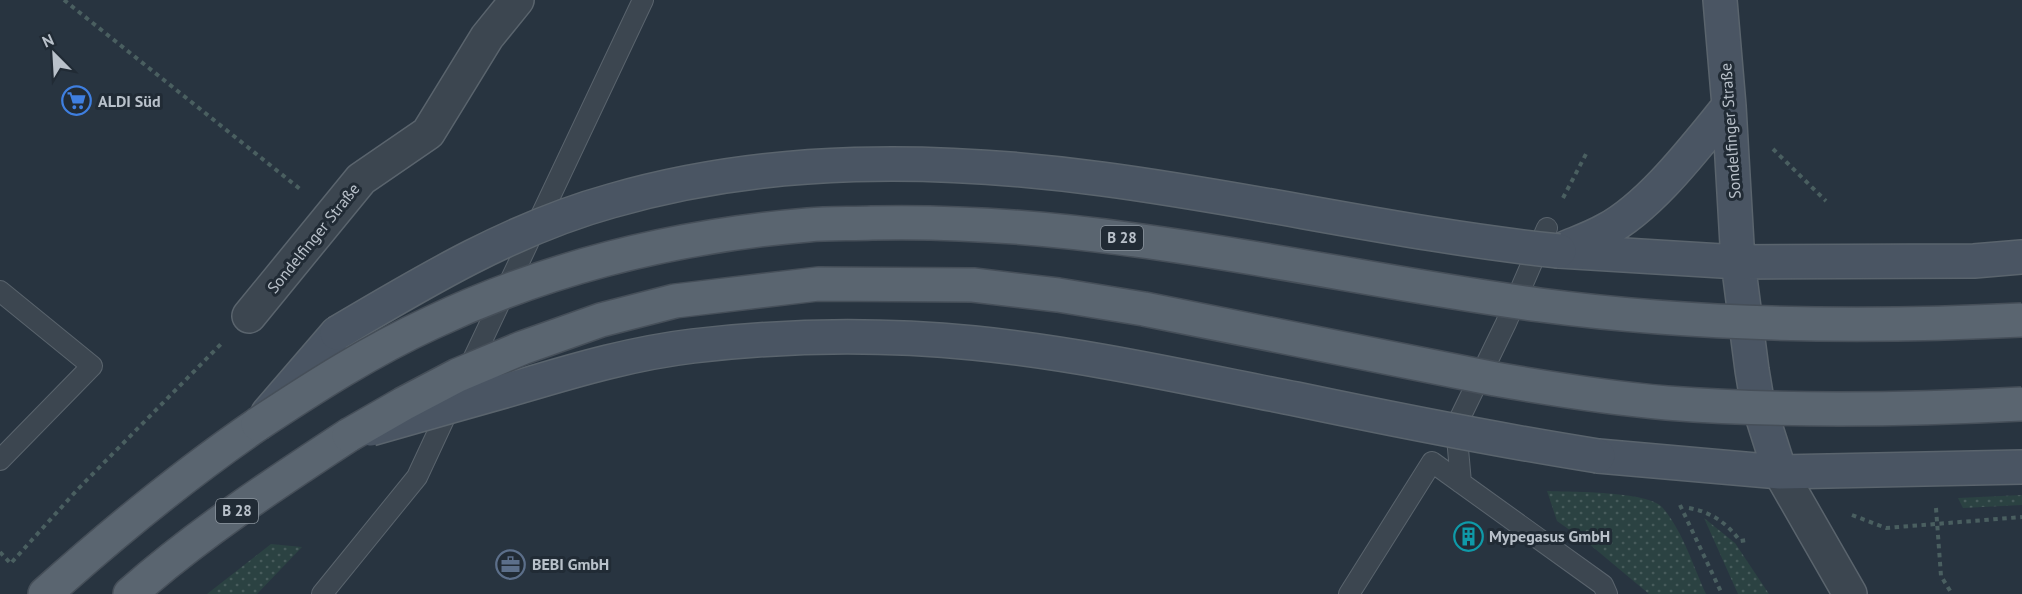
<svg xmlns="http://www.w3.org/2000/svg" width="2022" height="594" viewBox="0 0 2022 594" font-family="'PT Sans',sans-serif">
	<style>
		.grass { fill: url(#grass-dots) }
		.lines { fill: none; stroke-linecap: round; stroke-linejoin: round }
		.lane-casing { stroke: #5a646d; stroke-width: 22 }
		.street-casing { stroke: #5a646d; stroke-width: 36 }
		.secondary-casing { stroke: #5a646d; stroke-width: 36 }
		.primary-casing { stroke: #464f59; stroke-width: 36 }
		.path { stroke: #4a5f60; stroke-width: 4; stroke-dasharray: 4.5 4.5; stroke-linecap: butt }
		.lane { stroke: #3c4650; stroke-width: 20 }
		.street { stroke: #3c4650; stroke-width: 33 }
		.secondary { stroke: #4a5563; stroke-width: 33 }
		.primary { stroke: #5a6570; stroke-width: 33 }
		.secondary-bridge-casing { stroke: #5a646d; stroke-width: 36; stroke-linecap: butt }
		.primary-bridge-casing { stroke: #464f59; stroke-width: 36; stroke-linecap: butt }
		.secondary-bridge { stroke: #4a5563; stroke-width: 33 }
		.primary-bridge { stroke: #5a6570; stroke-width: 33 }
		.labels { text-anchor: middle; stroke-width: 6; stroke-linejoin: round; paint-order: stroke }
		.shield { fill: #212b35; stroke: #8b949d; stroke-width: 1.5 }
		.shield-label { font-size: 15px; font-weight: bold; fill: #b9c1ca }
		.poi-label { font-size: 16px; font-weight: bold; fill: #b9c1ca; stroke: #212b35; text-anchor: start }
		.street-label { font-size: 16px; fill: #b9c1ca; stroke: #212b35 }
	</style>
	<defs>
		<pattern id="grass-dots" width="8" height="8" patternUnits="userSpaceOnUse" patternTransform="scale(1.5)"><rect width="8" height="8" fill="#2b4242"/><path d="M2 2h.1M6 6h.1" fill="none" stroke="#485c5c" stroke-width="1.8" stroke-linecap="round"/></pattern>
	</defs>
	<rect width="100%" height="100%" fill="#283440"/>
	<path class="grass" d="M 1547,491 C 1571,492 1647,491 1662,507 C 1683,531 1693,566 1706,594 L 1649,594 L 1588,543 L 1557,521 Z
		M 2022,495 L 2022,505 L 1963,508 L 1958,498 Z
		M 1704,518 L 1735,543 L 1769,594 L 1738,594 Z
		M 271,544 L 302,547 L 257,594 L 207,594 Z"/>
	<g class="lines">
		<defs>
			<path id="lane" d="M 0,291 L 92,366 L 0,460
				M 467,372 L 643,0
				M 1461,483 L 1456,426 L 1506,323 L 1547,228
				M 322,594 L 417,477 L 451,404
				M 1349,594 L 1432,462 L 1603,585 L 1607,594"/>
			<path id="street" d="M 249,316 L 361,179 L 428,133 L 487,37 L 517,0
				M 1780,472 L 1850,594"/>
			<path id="secondary" d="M 1720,0 L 1729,106 L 1738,262 L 1752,370 L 1757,400 L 1780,472
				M 1563,249 C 1577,243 1592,238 1606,230 C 1651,206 1696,146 1729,106
				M 1559,251 L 1738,262 L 1974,261 L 2022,257
				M 268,413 L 337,333
				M 1598,456 L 1780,472 L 2022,467"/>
			<path id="primary" d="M 45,594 C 113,533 182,476 258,424
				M 130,594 C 198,534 274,484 349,435"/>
		</defs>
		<use href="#lane" class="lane-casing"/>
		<use href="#street" class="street-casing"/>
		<use href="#secondary" class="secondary-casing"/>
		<use href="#primary" class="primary-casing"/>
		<path class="path" d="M 64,0 L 300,189
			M 1773,149 L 1826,201
			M 1563,198 L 1586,154
			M 1680,505 L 1722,594
			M 1689,508 C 1711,512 1727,523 1740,541 L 1747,540
			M 1936,508 L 1941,576 L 1952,594
			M 1852,515 L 1886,528 L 2022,517
			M 0,552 L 12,565
			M 12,562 L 78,489 L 221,344"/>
		<use href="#lane" class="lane"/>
		<use href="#street" class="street"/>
		<use href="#secondary" class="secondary"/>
		<use href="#primary" class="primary"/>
		<defs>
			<path id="secondary-bridge" d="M 337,333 C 423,282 513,228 611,201 C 770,155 938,157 1102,179 C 1255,199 1405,235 1559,251
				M 371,429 C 421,415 472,400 522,386 C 579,369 634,353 693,346 C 786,335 881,334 974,343 C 1083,354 1189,378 1296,399 C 1396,420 1497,440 1598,456"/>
			<path id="primary-bridge" d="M 258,424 C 314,387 370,351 431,323 C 549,267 678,236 808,225 C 829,223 851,224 872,223 C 959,221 1048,228 1135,240 C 1271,258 1405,287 1540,305 C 1700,326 1861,328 2022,320
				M 349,435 L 403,404 L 458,375 L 522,348 L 601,320 L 675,301 L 818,284 L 973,285 L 1058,295 L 1144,309 L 1495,379 C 1552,389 1610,398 1667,403 C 1785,412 1904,410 2022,404"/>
		</defs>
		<use href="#secondary-bridge" class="secondary-bridge-casing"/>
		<use href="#primary-bridge" class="primary-bridge-casing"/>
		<use href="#secondary-bridge" class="secondary-bridge"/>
		<use href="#primary-bridge" class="primary-bridge"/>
	</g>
	<defs>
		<symbol id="supermarket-ring" viewBox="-11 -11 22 22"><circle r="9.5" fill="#212b35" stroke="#3f7fe0" stroke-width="1.5"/><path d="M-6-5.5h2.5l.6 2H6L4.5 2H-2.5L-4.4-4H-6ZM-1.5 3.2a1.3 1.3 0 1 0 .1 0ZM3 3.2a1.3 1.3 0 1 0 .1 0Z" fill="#3f7fe0"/></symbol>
		<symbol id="building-ring" viewBox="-11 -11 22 22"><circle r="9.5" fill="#212b35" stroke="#0f9aa8" stroke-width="1.5"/><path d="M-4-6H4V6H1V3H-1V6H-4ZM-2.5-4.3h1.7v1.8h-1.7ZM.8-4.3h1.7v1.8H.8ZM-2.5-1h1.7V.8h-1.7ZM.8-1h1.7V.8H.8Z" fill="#0f9aa8"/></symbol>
		<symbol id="office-ring" viewBox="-11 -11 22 22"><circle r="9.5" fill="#212b35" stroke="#5c6f8a" stroke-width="1.5"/><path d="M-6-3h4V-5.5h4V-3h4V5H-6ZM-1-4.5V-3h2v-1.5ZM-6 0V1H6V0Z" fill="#5c6f8a"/></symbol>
	</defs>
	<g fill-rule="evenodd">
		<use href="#supermarket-ring" x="60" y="84" width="33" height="33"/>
		<use href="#building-ring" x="1452" y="520" width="33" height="33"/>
		<use href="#office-ring" x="494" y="548" width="33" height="33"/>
	</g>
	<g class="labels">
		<g class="shield">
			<rect x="1101" y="226" width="42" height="24" rx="4.5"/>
			<rect x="216" y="499" width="42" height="24" rx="4.5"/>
		</g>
		<g class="shield-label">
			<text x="1122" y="243">B 28</text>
			<text x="237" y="516">B 28</text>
		</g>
		<g class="poi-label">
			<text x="98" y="107">ALDI Süd</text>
			<text x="1489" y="542">Mypegasus GmbH</text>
			<text x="532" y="570">BEBI GmbH</text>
		</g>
		<g class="street-label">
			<text transform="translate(1730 131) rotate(-94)" y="6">Sondelfinger Straße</text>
			<text transform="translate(313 238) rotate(-51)" y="6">Sondelfinger Straße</text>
		</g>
	</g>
	<g transform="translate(54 54) rotate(336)" stroke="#212b35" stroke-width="4.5" paint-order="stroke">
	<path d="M0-4.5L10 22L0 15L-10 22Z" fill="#b9c1ca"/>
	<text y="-9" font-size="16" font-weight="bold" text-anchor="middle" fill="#b9c1ca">N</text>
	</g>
</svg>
